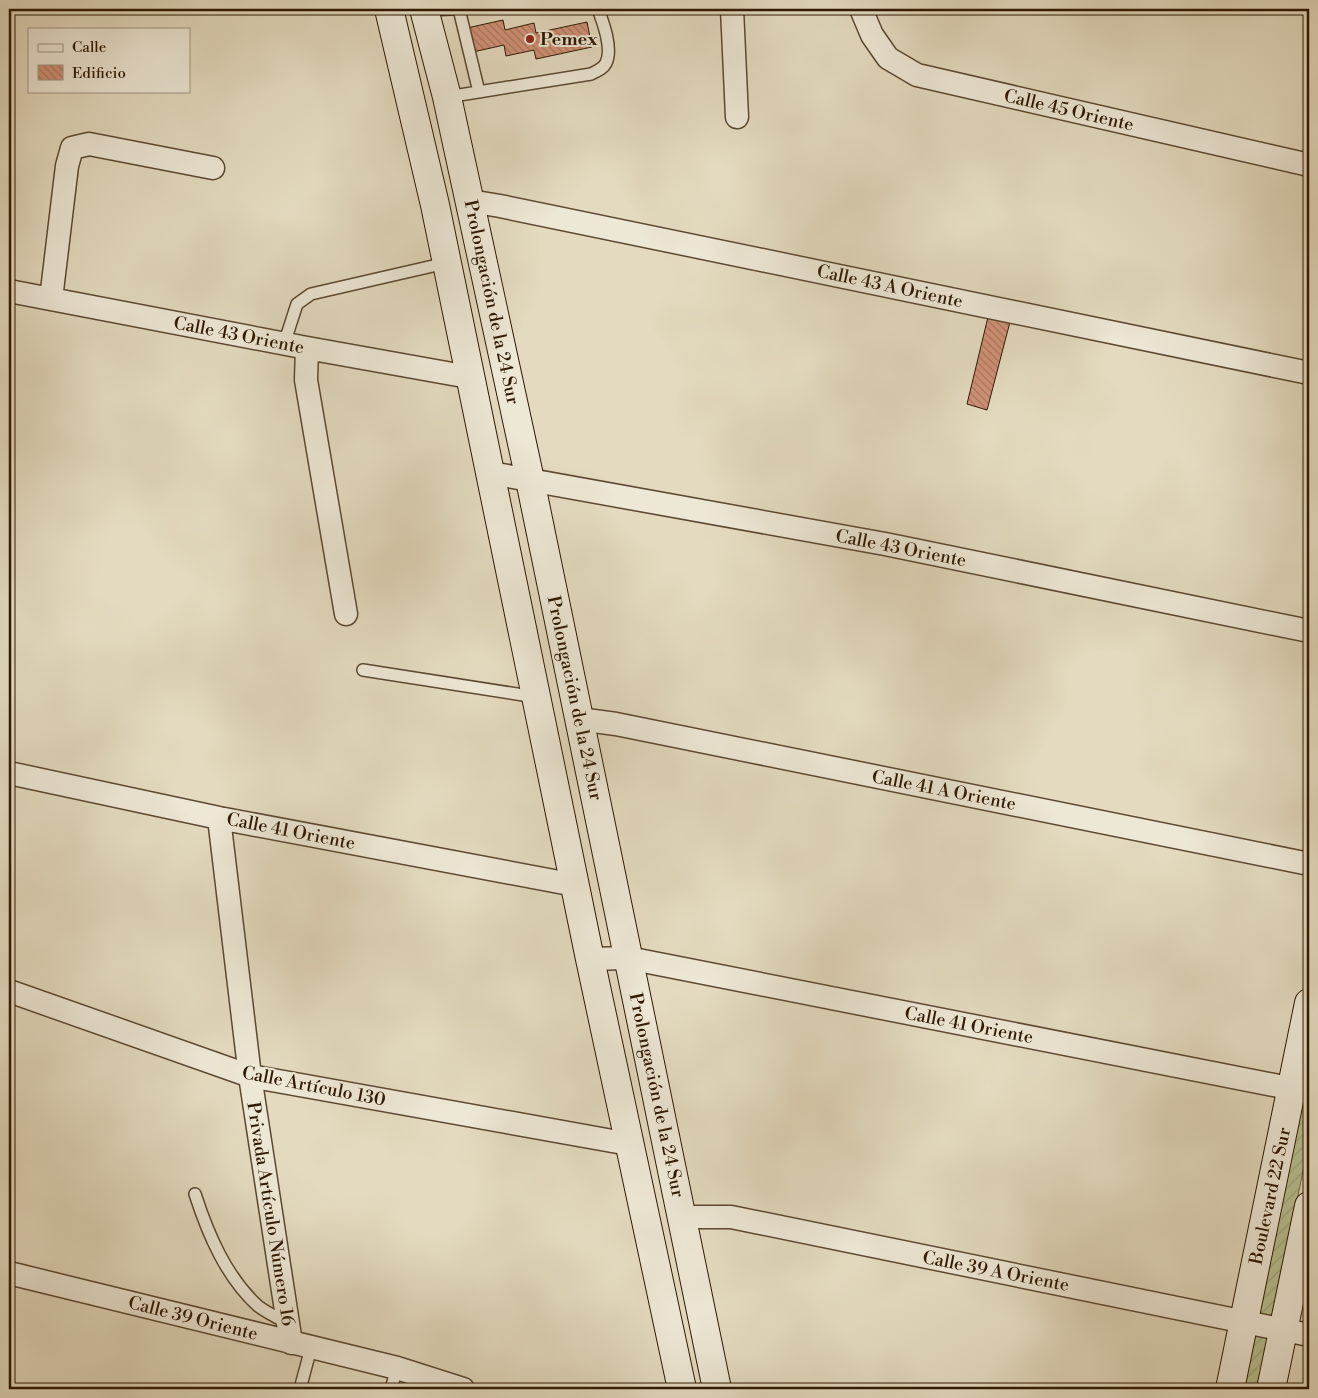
<svg xmlns="http://www.w3.org/2000/svg" width="1318" height="1398" viewBox="0 0 1318 1398" font-family="'Libre Bodoni',serif">
	<style>
		.garden { fill: url(#garden-furrows); stroke: #726c49 }
		.building { fill: url(#building-back-hatch); stroke: #2e1902 }
		.lines { fill: none; stroke-linecap: round; stroke-linejoin: round }
		.lane-casing { stroke: #5b4931; stroke-width: 14 }
		.street-casing { stroke: #5b4931; stroke-width: 25 }
		.secondary-casing { stroke: #2e1902; stroke-width: 30 }
		.lane { stroke: #ede7d5; stroke-width: 11 }
		.street { stroke: #ede7d5; stroke-width: 22 }
		.secondary { stroke: #ede7d5; stroke-width: 28 }
		.poi-dot { fill: #8f2418; stroke: #ede7d5; stroke-width: 2 }
		.labels { text-anchor: middle; stroke-width: 4; stroke-linejoin: round; paint-order: stroke }
		.poi-label { font-size: 18px; font-weight: bold; fill: #2e1902; stroke: #ede7d5; text-anchor: start }
		.street-label { font-size: 18px; fill: #2e1902; stroke: #ede7d5 }
	</style>
	<defs>
		<pattern id="garden-furrows" width="10" height="10" patternUnits="userSpaceOnUse" patternTransform="scale(1.25)"><rect width="10" height="10" fill="#b6bf90"/><path d="M-1 1l2-2M0 10L10 0M9 11l2-2" fill="none" stroke="#9da47b"/></pattern>
		<pattern id="building-back-hatch" width="6" height="6" patternUnits="userSpaceOnUse" patternTransform="scale(1.25)"><rect width="6" height="6" fill="#d19278"/><path d="M-1 5l2 2M0 0l6 6M5-1l2 2" fill="none" stroke="#aa7660"/></pattern>
	</defs>
	<rect width="100%" height="100%" fill="#e3dabf"/>
	<filter id="stains"><feTurbulence type="fractalNoise" baseFrequency=".004" numOctaves="4"/><feColorMatrix values="0 0 0 0 .2 0 0 0 0 .09 0 0 0 0 .02 0 0 0 .5 -.17"/></filter>
	<radialGradient id="worn" r=".72"><stop offset=".6" stop-color="#630" stop-opacity="0"/><stop offset="1" stop-color="#630" stop-opacity=".3"/></radialGradient>
	<path class="garden" d="M 1309,1049 L 1309,1141 L 1259,1389 L 1238,1389 Z"/>
	<path class="building" d="M 503,20 L 505,30 L 534,23 L 536,33 L 587,22 L 592,47 L 536,59 L 534,50 L 506,56 L 504,45 L 473,52 L 467,28 Z
		M 988,317 L 1010,322 L 987,410 L 967,404 Z"/>
	<g class="lines">
		<defs>
			<path id="lane" d="M 459,9 L 479,92
				M 425,10 L 452,9
				M 447,97 L 591,74 C 597,71 603,69 606,63 C 613,49 603,22 598,9
				M 284,344 L 297,304 L 311,294 L 446,263
				M 363,670 L 536,697
				M 195,1194 C 208,1234 226,1277 258,1306 C 267,1313 279,1318 288,1324
				M 300,1389 L 311,1348
				M 391,1389 L 397,1368"/>
			<path id="street" d="M 732,9 L 737,117
				M 861,9 L 872,35 L 888,58 L 917,75 L 1309,165
				M 470,201 L 500,206 L 1309,373
				M 9,291 L 307,348 L 469,377
				M 51,299 L 67,166 L 72,148 L 89,144 L 213,168
				M 307,348 L 306,380 L 346,614
				M 491,473 L 885,544 L 1309,631
				M 579,719 L 616,724 L 1309,864
				M 9,773 L 219,818 L 575,885
				M 219,818 L 250,1076 L 291,1343
				M 590,959 L 628,958 L 1309,1092
				M 9,991 L 250,1076 L 629,1144
				M 683,1217 L 731,1217 L 1309,1335
				M 9,1273 L 397,1368 L 463,1389"/>
			<path id="secondary" d="M 389,9 L 435,205 L 590,959 L 682,1389
				M 424,9 L 447,97 L 530,480 L 717,1389
				M 1230,1389 L 1309,1003
				M 1271,1389 L 1309,1206"/>
		</defs>
		<use href="#lane" class="lane-casing"/>
		<use href="#street" class="street-casing"/>
		<use href="#secondary" class="secondary-casing"/>
		<use href="#lane" class="lane"/>
		<use href="#street" class="street"/>
		<use href="#secondary" class="secondary"/>
	</g>
	<circle class="poi-dot" cx="530" cy="39" r="5"/>
	<g class="labels">
		<g class="poi-label">
			<text x="540" y="45">Pemex</text>
		</g>
		<g class="street-label">
			<text transform="translate(1069 110) rotate(13)" y="6">Calle 45 Oriente</text>
			<text transform="translate(890 286) rotate(12)" y="6">Calle 43 A Oriente</text>
			<text transform="translate(492 302) rotate(78)" y="6">Prolongación de la 24 Sur</text>
			<text transform="translate(239 335) rotate(11)" y="6">Calle 43 Oriente</text>
			<text transform="translate(901 548) rotate(11)" y="6">Calle 43 Oriente</text>
			<text transform="translate(575 698) rotate(78)" y="6">Prolongación de la 24 Sur</text>
			<text transform="translate(944 790) rotate(11)" y="6">Calle 41 A Oriente</text>
			<text transform="translate(291 831) rotate(11)" y="6">Calle 41 Oriente</text>
			<text transform="translate(969 1025) rotate(11)" y="6">Calle 41 Oriente</text>
			<text transform="translate(314 1086) rotate(11)" y="6">Calle Artículo 130</text>
			<text transform="translate(657 1095) rotate(78)" y="6">Prolongación de la 24 Sur</text>
			<text transform="translate(1270 1196) rotate(-78)" y="6">Boulevard 22 Sur</text>
			<text transform="translate(271 1214) rotate(81)" y="6">Privada Artículo Número 16</text>
			<text transform="translate(996 1271) rotate(11)" y="6">Calle 39 A Oriente</text>
			<text transform="translate(193 1318) rotate(14)" y="6">Calle 39 Oriente</text>
		</g>
	</g>
	<rect width="1318" height="1398" fill="none" stroke="#e3dabf" stroke-width="30"/>
	<rect x="10" y="10" width="1298" height="1378" fill="none" stroke="#2e1902" stroke-width="2.5"/>
	<rect x="15" y="15" width="1288" height="1368" fill="none" stroke="#2e1902"/>
	<rect x="28" y="28" width="162" height="65" fill="#ede7d5" stroke="#a19581"/>
	<rect x="38" y="44" width="25" height="8" fill="#ede7d5" stroke="#a19581"/>
	<text x="72" y="52" font-size="15" fill="#2e1902">Calle</text>
	<rect x="38" y="65" width="25" height="15" fill="url(#building-back-hatch)" stroke="#a19581"/>
	<text x="72" y="78" font-size="15" fill="#2e1902">Edificio</text>
	<rect width="100%" height="100%" filter="url(#stains)"/>
	<rect width="100%" height="100%" fill="url(#worn)"/>
</svg>
